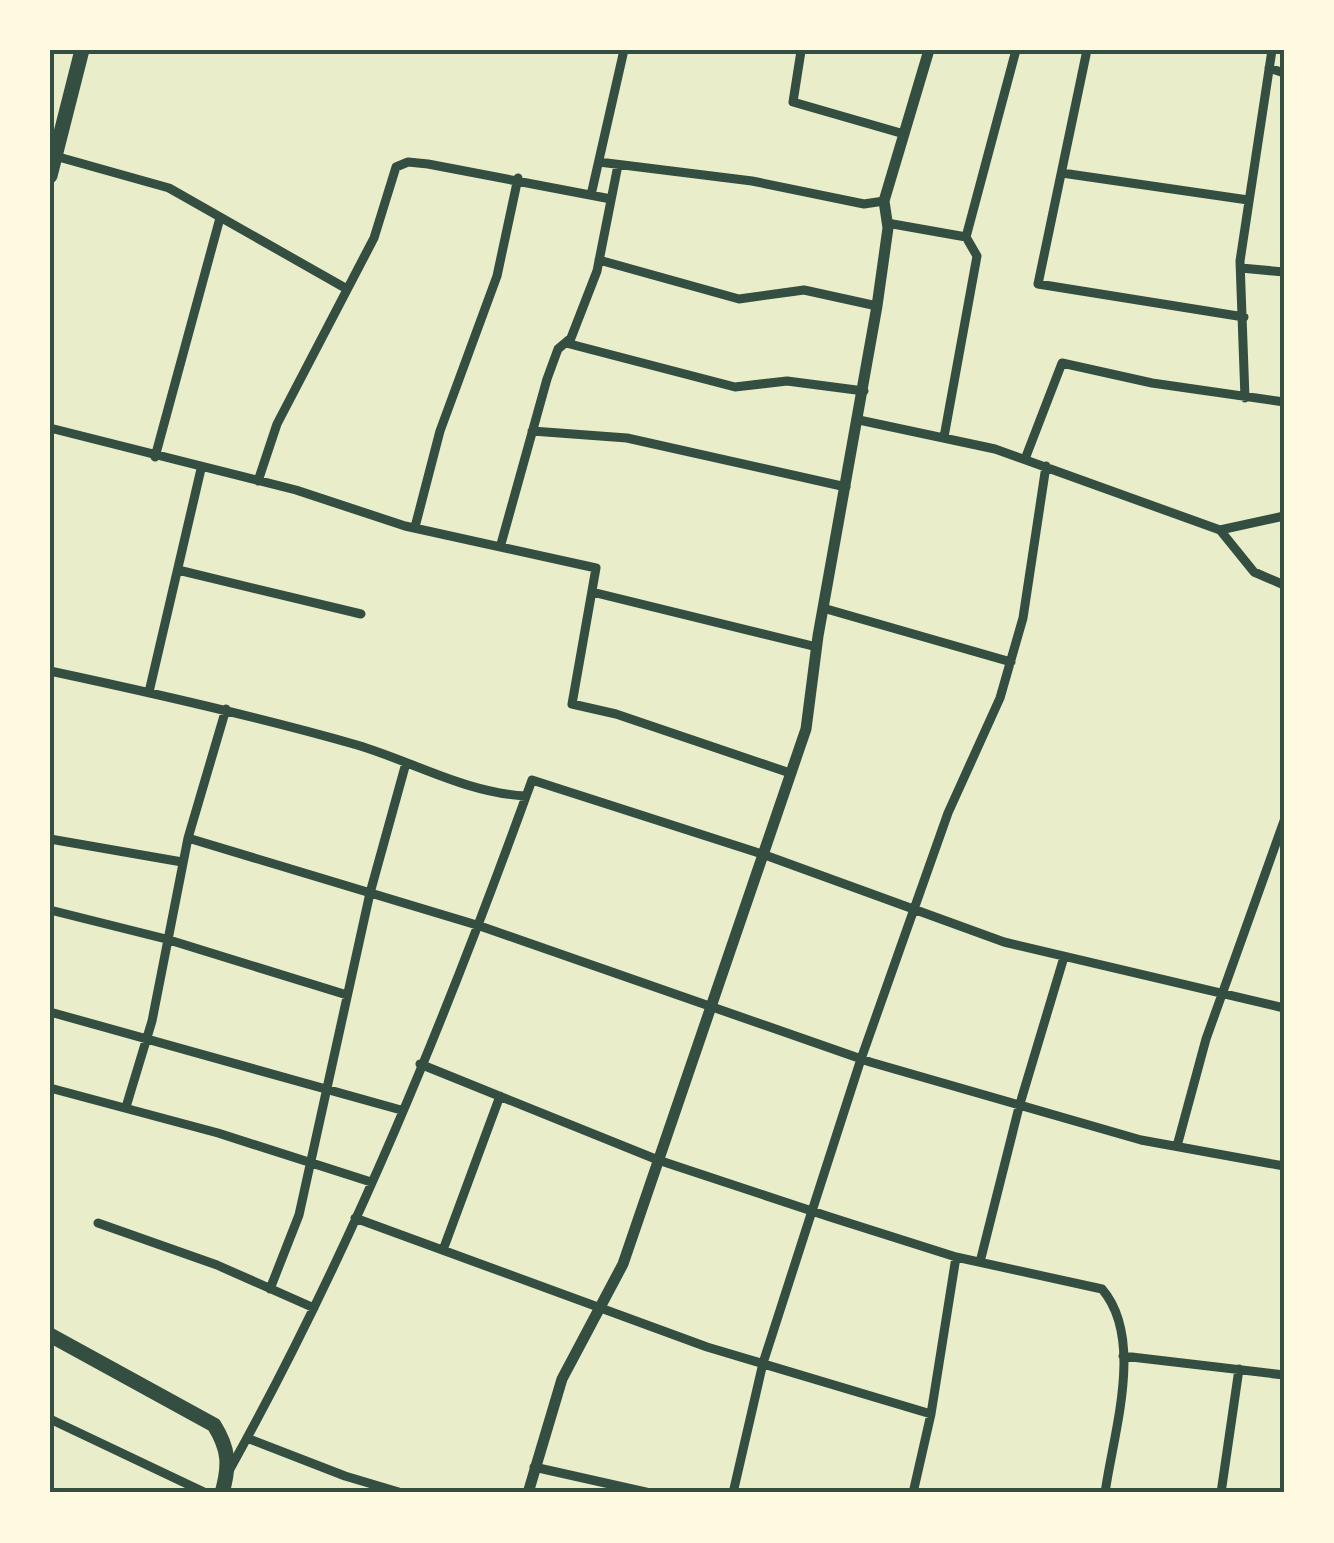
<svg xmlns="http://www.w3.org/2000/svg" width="1334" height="1543" viewBox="0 0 1334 1543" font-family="'Alegreya Sans',sans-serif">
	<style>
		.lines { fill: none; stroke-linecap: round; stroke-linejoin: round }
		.minor { stroke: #344e41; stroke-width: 9 }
		.tertiary { stroke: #344e41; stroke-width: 11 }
		.trunk { stroke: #344e41; stroke-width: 15 }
		.neatline { fill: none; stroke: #344e41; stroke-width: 4 }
	</style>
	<rect width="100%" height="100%" fill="#e9edc9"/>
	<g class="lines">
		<path class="minor" d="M 1087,50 L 1038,284 L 1244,317
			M 801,51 L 793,102 L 904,134
			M 1269,68 L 1284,73
			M 55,156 L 169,188 L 347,289
			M 599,162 L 752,181 L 864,204 L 884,201
			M 1062,173 L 1248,200
			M 591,195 L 624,50
			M 887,223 L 966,237 L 1016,50
			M 599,260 L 739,299 L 804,290 L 877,306
			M 1241,268 L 1284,272
			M 566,343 L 735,387 L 787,381 L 864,391
			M 1245,398 L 1240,261 L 1272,50
			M 859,420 L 995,449 L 1220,530 L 1254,572 L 1284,585
			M 50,428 L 296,490 L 405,526 L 596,568 L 572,704 L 616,714 L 790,773
			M 532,431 L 627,438 L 846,487
			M 944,437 L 977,256 L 966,237
			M 155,457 L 220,218
			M 1025,459 L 1062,363 L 1152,383 L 1284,402
			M 258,481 L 277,424 L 374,238 L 396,167 L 408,162 L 428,164 L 611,199
			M 415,527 L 440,431 L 497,276 L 518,178
			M 1220,530 L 1284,516
			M 501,544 L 547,379 L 558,349 L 571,338 L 597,271 L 618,165
			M 178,570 L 361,614
			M 592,592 L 817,647
			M 823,608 L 1011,662
			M 50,671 C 153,693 256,716 357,745 C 414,762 466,793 526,796
			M 149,692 L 201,469
			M 188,838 L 480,926 L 870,1062 L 1141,1140 L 1284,1166
			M 50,839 L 182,862
			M 50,910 L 166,939 L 347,995
			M 50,1012 L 401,1110
			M 420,1064 L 658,1160 L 830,1217 L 956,1257 L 1102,1289 C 1145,1339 1113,1434 1105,1493
			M 50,1088 L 218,1133 L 371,1182
			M 126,1107 L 152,1021 L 188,838 L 226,709
			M 1177,1146 L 1206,1039 L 1284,821
			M 355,1218 L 707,1347 L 931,1414
			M 98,1223 L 217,1265 L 314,1308
			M 443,1250 L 500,1096
			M 980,1262 L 1019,1107 L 1064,957
			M 270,1289 L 299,1215 L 370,893 L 406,763
			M 1123,1356 L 1284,1375
			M 50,1419 L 206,1493
			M 247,1438 L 345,1476 L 402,1493
			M 534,1467 L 650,1493
			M 230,1469 C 352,1250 447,1015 532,780 L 762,854 L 1004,942 L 1284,1008
			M 733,1493 L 763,1363 L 861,1059 L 948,813 L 1000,698 L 1023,618 L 1046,466
			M 913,1493 L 931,1414 L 956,1257
			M 1221,1493 L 1239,1369"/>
		<path class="tertiary" d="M 528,1493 L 562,1379 L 623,1264 L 806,729 L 818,636 L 877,306 L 888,228 L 884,201 L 929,50"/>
		<path class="trunk" d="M 50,176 L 82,50
			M 50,1335 L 214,1425 C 229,1449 230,1465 222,1493"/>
	</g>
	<rect width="1334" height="1543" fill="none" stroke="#fefae0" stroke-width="105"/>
	<rect x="52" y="52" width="1230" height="1438" class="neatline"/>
</svg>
